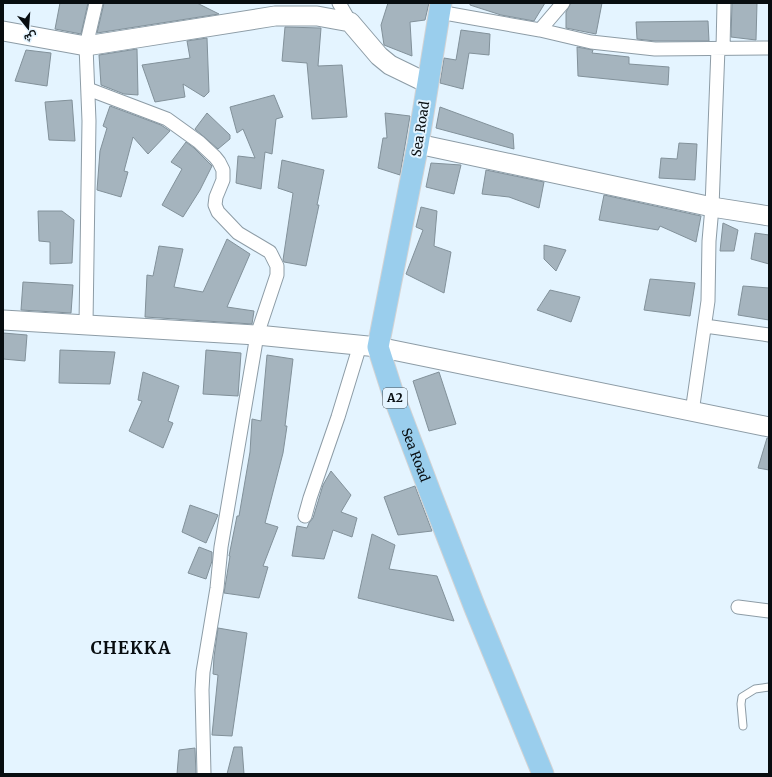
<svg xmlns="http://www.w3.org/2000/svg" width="772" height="777" viewBox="0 0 772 777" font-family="Merriweather,Vazirmatn,serif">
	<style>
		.building { fill: #a5b4be; stroke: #82919a }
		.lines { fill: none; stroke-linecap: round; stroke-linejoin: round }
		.service-casing { stroke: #8d9ca6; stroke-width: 9 }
		.minor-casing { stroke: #8d9ca6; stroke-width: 15 }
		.secondary-casing { stroke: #8d9ca6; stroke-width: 21 }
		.primary-casing { stroke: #d3d3d4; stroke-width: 23 }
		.service { stroke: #fff; stroke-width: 7 }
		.minor { stroke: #fff; stroke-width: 13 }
		.secondary { stroke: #fff; stroke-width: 19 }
		.primary { stroke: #9aceed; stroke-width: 21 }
		.labels { text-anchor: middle; stroke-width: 4; stroke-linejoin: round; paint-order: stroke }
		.shield { fill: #e4f4ff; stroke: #4a5258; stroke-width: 1 }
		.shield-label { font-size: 12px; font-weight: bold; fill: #080d10 }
		.street-label { font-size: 13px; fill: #080d10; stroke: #e4f4ff }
		.district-label { font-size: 17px; font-weight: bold; letter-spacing: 1px; fill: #080d10; stroke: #e4f4ff }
	</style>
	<rect width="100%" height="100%" fill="#e4f4ff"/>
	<path class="building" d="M 60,3 L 88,3 L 81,34 L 55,29 Z
		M 104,3 L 197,3 L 219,14 L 97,33 Z
		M 388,3 L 429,3 L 425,20 L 410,22 L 412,56 L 384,45 L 381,25 Z
		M 470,3 L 545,3 L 534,21 L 501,15 L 470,5 Z
		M 571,3 L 602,3 L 596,34 L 566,28 L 566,12 Z
		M 732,3 L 757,3 L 756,40 L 731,37 Z
		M 708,21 L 709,41 L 655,41 L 637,39 L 636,22 Z
		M 285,27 L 321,28 L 318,66 L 342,65 L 347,117 L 312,119 L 307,63 L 282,61 Z
		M 461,30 L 490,34 L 489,55 L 469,53 L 463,89 L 440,83 L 444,58 L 456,60 Z
		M 207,38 L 209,92 L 204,97 L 183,84 L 185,97 L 155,102 L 142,65 L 190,58 L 187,41 Z
		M 577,47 L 593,50 L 592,53 L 629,57 L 629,64 L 669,67 L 668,85 L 578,76 Z
		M 137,49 L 138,95 L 124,94 L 101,85 L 99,55 Z
		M 26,50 L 51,53 L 47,86 L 15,81 Z
		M 274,95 L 283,117 L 276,119 L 272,154 L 265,152 L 261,189 L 236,183 L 238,156 L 255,158 L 243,129 L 237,133 L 230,107 Z
		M 72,100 L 75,141 L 49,140 L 45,102 Z
		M 110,106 L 161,125 L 170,131 L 148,154 L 133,137 L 124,171 L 128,172 L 121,197 L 97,190 L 100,151 L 107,128 L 103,126 Z
		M 440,107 L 513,134 L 514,149 L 436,128 Z
		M 207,113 L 230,135 L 230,139 L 218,149 L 195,129 Z
		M 385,113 L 410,116 L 400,175 L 378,168 L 383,138 L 387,138 Z
		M 186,142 L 194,148 L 212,166 L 200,190 L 183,217 L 162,205 L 182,169 L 171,162 Z
		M 679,143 L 697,144 L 695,180 L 659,178 L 661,158 L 677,159 Z
		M 282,160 L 324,170 L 317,205 L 319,205 L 306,266 L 284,262 L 283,260 L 293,193 L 278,188 Z
		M 431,163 L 461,165 L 454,194 L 426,187 Z
		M 486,170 L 544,182 L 539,208 L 509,197 L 482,194 Z
		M 604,195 L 701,216 L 696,242 L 660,226 L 658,230 L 599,220 Z
		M 421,207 L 437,211 L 434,246 L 451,252 L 444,293 L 406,274 L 423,230 L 416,227 Z
		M 38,211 L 62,211 L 74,220 L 72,263 L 50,264 L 50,242 L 39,241 Z
		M 723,223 L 738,230 L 734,251 L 720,251 Z
		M 755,233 L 769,235 L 769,264 L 751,259 Z
		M 227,239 L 250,254 L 227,307 L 254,311 L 252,324 L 145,317 L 147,275 L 153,276 L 159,246 L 183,249 L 174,287 L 203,292 Z
		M 544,245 L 566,250 L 556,271 L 544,259 Z
		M 650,279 L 695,283 L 690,316 L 644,310 Z
		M 23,282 L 73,285 L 71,313 L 21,310 Z
		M 743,286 L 769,288 L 769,320 L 738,315 Z
		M 550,290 L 580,297 L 571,322 L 537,310 Z
		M 3,333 L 27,335 L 25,361 L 3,359 Z
		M 60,350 L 115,352 L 110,384 L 59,383 Z
		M 206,350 L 241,353 L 238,396 L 203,394 Z
		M 267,355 L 293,359 L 285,426 L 287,426 L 283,453 L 265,523 L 278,527 L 263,566 L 268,567 L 259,598 L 224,593 L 230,556 L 229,556 L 237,516 L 239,516 L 250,452 L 252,419 L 261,421 Z
		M 143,372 L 179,386 L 168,421 L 173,423 L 163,448 L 129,431 L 142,401 L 138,400 Z
		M 439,372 L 456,424 L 429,431 L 413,381 Z
		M 767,438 L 769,438 L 769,470 L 758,468 Z
		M 331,471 L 351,495 L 341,512 L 357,518 L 352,537 L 333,530 L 324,559 L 292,556 L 297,526 L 307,528 L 309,523 L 313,518 L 323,485 Z
		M 415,486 L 432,531 L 398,535 L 384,497 Z
		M 190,505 L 218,515 L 206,543 L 182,532 Z
		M 372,534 L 395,545 L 389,569 L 437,576 L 454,621 L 358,598 Z
		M 199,547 L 212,552 L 212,561 L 206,579 L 188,573 Z
		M 218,628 L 247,633 L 232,736 L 212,735 L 218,675 L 213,674 L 214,657 Z
		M 234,747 L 242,747 L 244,774 L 227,774 Z
		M 195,748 L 196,774 L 177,774 L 179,750 Z"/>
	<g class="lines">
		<defs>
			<path id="service" d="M 743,726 L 741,704 L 742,697 L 755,689 L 769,687"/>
			<path id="minor" d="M 339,3 L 350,22
				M 439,12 L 540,30 L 591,42 L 655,49 L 769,48
				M 540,30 L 563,3
				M 723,48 L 724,3
				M 88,89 L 167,119 L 199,142 L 215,157 L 219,162 L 223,170 L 223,180 L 216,197 L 215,205 L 218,212 L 238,233 L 270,252 L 277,266 L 277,275 L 257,335 L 221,547 L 217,588 L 203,672 L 202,690 L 204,774
				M 86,324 L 89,121 L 86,46 L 96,3
				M 705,326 L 769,335
				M 692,412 L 708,301 L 709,241 L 712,207 L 718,48
				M 305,516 L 310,498 L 338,417 L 360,345
				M 738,607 L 769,611"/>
			<path id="secondary" d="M 3,31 L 86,46 L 275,16 L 317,16 L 350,22 L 379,56 L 390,65 L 427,83
				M 418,144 L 712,207 L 769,216
				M 3,320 L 257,335 L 378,347 L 769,427"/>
			<g id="primary">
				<path id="s1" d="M 441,3 L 418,144 L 378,347 L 394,397 L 430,492 L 475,608 L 543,774"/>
			</g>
		</defs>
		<use href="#service" class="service-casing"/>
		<use href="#minor" class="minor-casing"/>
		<use href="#secondary" class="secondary-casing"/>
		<use href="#primary" class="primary-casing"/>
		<use href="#service" class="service"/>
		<use href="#minor" class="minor"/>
		<use href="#secondary" class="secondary"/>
		<use href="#primary" class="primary"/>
	</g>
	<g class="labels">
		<rect class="shield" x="383" y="388" width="24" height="20" rx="3"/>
		<g class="shield-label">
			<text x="395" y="402">A2</text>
		</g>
		<g class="street-label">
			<text transform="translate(420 129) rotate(-81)" y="5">Sea Road</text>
			<text dy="5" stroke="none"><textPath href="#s1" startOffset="464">Sea Road</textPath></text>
		</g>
		<g class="district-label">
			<text x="131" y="654">CHEKKA</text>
		</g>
	</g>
	<rect width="772" height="777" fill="none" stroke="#080d10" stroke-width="8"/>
	<g transform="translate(28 28) rotate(163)" stroke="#e4f4ff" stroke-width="3" paint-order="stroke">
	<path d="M0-3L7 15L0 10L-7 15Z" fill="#080d10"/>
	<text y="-6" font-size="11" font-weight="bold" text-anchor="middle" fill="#080d10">ش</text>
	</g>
</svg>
